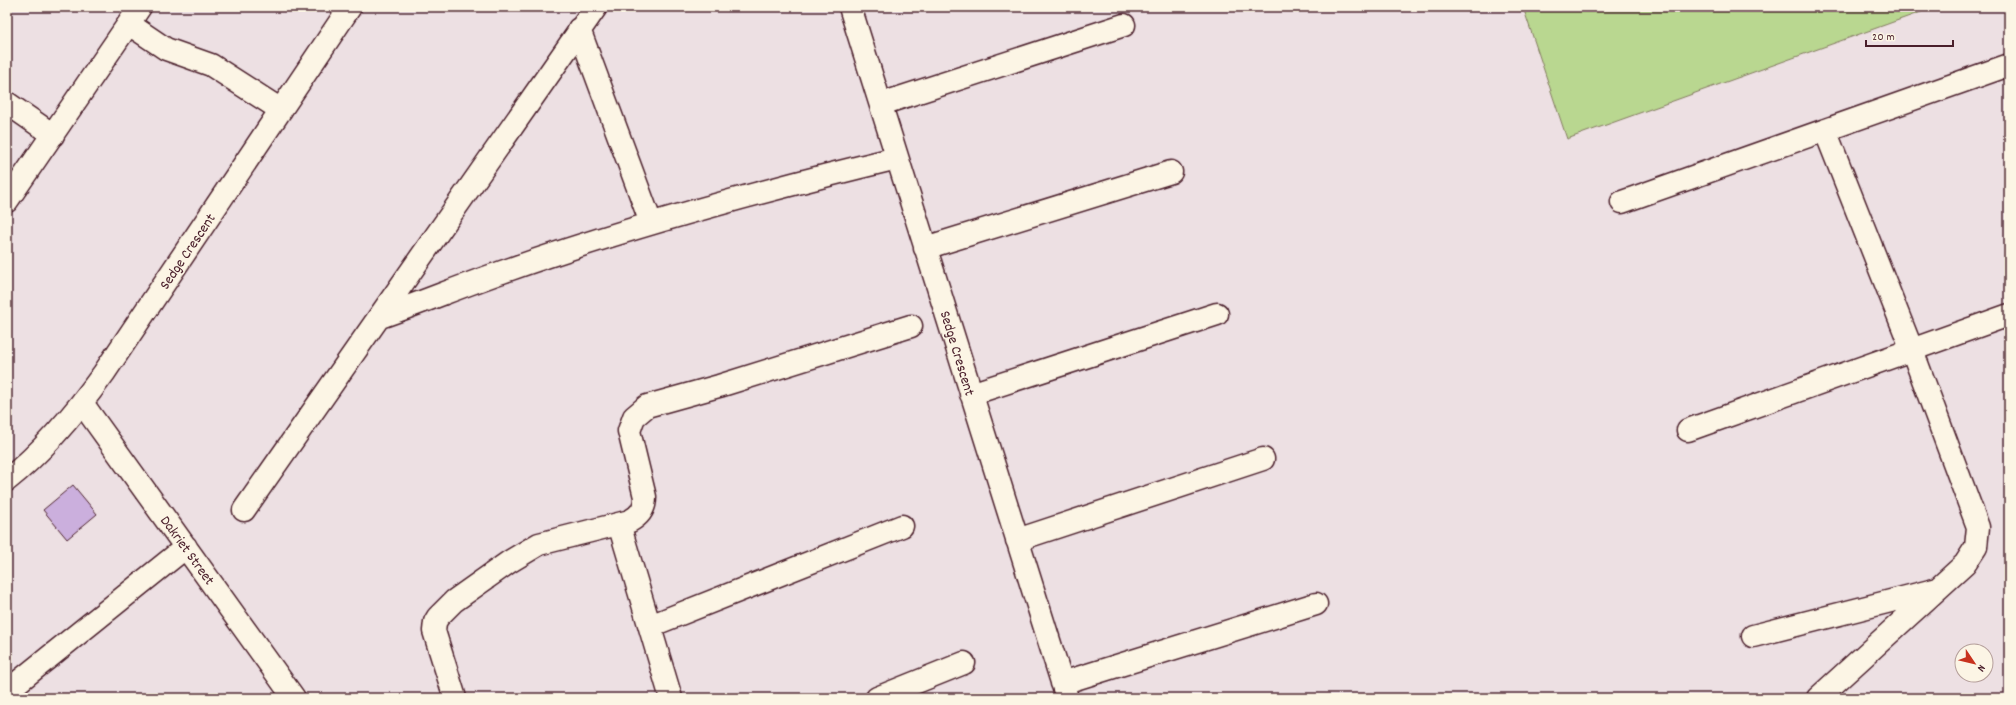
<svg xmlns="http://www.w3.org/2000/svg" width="2016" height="705" viewBox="0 0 2016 705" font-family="Dekko,sans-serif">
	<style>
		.green { fill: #b9d790; stroke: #827b5e }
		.building { fill: #cbafdd; stroke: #4a1f2b }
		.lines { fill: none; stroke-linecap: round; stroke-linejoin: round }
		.minor-casing { stroke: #4a1f2b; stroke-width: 25 }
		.minor { stroke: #fcf5e5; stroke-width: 22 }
		.labels { text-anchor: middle; stroke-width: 3; stroke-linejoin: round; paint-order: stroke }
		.street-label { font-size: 15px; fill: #4a1f2b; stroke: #fcf5e5 }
	</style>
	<rect width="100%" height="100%" fill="#ede0e3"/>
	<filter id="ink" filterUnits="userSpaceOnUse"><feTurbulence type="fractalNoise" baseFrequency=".025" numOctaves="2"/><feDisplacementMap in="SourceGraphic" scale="8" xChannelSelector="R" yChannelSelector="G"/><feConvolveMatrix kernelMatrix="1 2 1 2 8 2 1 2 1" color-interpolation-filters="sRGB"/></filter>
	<g filter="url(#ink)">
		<path class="green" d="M 1523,7 L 1935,7 L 1567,139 Z"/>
		<path class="building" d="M 73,485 L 97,514 L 67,539 L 43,510 Z"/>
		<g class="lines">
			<defs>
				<path id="minor" d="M 850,7 L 1067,698
					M 129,24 L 166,49 L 211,65 L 281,110
					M 579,29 L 651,223
					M 7,103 L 53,135
					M 881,104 L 1124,25
					M 7,201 L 140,7
					M 1622,202 L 2009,65
					M 925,248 L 1171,172
					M 380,317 C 421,303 461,286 502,272 C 631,226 764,190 897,158
					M 971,394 L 1217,314
					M 82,403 L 294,698
					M 1688,430 L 2009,315
					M 7,480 C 45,450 76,412 104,373 L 350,7
					M 244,510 L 596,7
					M 619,524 L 671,698
					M 1017,540 L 1263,459
					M 650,626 L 902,526
					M 1753,636 L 1934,590
					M 1062,683 L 1316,604
					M 7,691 L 186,547
					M 455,698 L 434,631 L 435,622 L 438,617 L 454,601 L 509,562 L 539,544 L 630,521 C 641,515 645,508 645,497 L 629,431 L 634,417 L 647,406 L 719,386 L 911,326
					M 877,698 L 964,663
					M 1818,698 L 1965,564 L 1976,547 L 1978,527 L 1912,350 L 1825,130"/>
			</defs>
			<use href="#minor" class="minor-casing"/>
			<use href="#minor" class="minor"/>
		</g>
	</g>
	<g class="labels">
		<g class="street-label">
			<text transform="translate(187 251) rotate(-56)" y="5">Sedge Crescent</text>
			<text transform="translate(958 353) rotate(73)" y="5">Sedge Crescent</text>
			<text transform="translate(188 550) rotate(54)" y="5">Dakriet Street</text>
		</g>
	</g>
	<rect width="2016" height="705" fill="none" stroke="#fcf5e5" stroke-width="24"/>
	<rect x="12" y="12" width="1992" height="681" fill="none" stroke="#4a1f2b" stroke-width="1.5" filter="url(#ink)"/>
	<g transform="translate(1974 663) rotate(125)"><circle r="19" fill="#fcf5e5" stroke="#b59f9b"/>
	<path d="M0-3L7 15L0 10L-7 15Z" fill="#c8321e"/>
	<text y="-6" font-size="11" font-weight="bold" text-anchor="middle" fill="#4a1f2b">N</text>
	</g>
	<path d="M1866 40v6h87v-6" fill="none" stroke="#4a1f2b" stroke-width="2"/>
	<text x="1872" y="40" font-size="12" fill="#4a1f2b" stroke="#fcf5e5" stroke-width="3" paint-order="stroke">20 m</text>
</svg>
